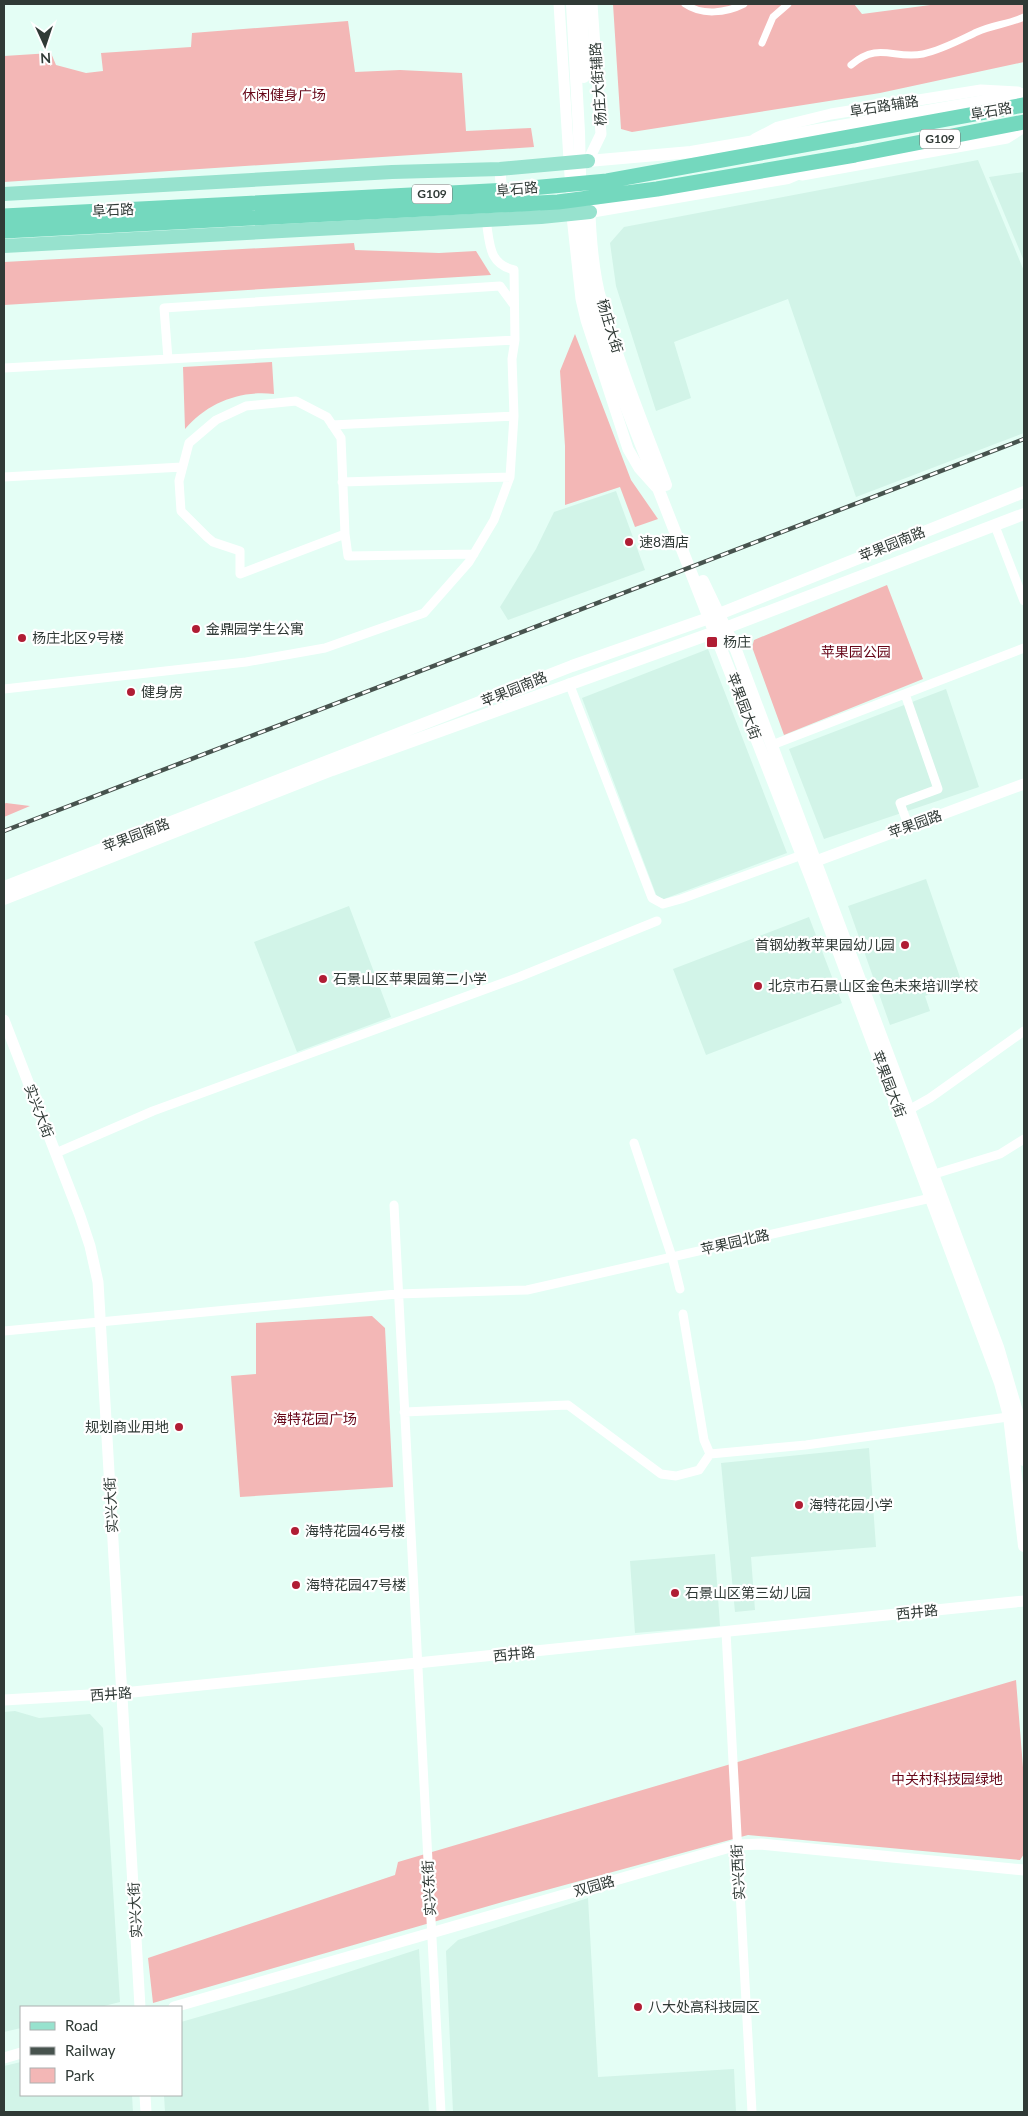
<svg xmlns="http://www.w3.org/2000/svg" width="1028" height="2116" viewBox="0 0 1028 2116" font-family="Lato,'Noto Sans SC',sans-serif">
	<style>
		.built { fill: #d2f4e8 }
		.green { fill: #f3b7b6 }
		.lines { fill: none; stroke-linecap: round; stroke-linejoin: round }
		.pedestrian { stroke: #fff; stroke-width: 7 }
		.minor { stroke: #fff; stroke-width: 9 }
		.tertiary { stroke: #fff; stroke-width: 11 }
		.secondary { stroke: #fff; stroke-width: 12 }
		.primary { stroke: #97e2ce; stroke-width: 14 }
		.trunk { stroke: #74d8be; stroke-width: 15 }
		.rail-casing { stroke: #47534e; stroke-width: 4.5 }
		.rail { stroke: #fff; stroke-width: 2.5; stroke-dasharray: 8; stroke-linecap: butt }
		.poi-dot { fill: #b01d34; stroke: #fff; stroke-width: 2 }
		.labels { text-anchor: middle; stroke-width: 4.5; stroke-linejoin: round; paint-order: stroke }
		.shield { fill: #fff; stroke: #6e7572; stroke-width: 1 }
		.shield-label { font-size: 12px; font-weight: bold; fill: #303a36 }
		.street-label { font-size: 14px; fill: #303a36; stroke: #fff }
		.park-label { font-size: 14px; fill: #670719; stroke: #fff }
		.poi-label { font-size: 14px; fill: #303a36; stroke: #fff; text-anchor: start }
	</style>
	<rect width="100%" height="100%" fill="#e4fef5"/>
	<path class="built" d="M 978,160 L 1024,271 L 1024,433 L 856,497 L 788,299 L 674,342 L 691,398 L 656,411 L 616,286 L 610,243 L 624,227 Z
		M 1024,172 L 1024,261 L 989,177 Z
		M 616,491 L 645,570 L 508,620 L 500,607 L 536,549 L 554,512 Z
		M 708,649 L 787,853 L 664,899 L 657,897 L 582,698 Z
		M 946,689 L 979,787 L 824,839 L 789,749 Z
		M 926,879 L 962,983 L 925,996 L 930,1011 L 890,1025 L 848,906 Z
		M 349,906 L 391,1017 L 297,1052 L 254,942 Z
		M 809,917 L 842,1003 L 706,1055 L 673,969 Z
		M 869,1448 L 876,1547 L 751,1557 L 755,1610 L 735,1612 L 721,1463 Z
		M 715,1554 L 720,1626 L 635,1633 L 630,1561 Z
		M 15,1711 L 39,1718 L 90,1714 L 103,1728 L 120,2002 L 100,2007 L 21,2007 L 21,2028 L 4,2032 L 4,1712 Z
		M 588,1898 L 598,2077 L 734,2069 L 736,2112 L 453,2112 L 446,1951 L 458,1940 Z
		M 419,1949 L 429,2112 L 165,2112 L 164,2095 L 181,2095 L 181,2022 L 293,1990 Z
		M 21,2062 L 21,2095 L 132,2095 L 133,2112 L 4,2112 L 4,2066 Z"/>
	<path class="green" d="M 613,4 L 854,4 L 862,14 L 938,4 L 1024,4 L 1024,62 L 880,93 L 632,132 L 621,129 Z
		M 348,21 L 355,72 L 400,70 L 462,73 L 466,131 L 531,128 L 534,147 L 4,182 L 4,56 L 51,53 L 56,65 L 86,73 L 103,71 L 101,53 L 191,47 L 192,33 Z
		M 354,243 L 355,250 L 439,253 L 476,251 L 491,275 L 4,305 L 4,262 Z
		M 575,334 L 631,480 L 658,519 L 635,527 L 620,487 L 565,505 L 565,446 L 560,371 Z
		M 272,362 L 274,394 C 240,390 207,403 185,429 L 183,367 Z
		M 887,585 L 923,679 L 784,735 L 752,647 L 754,640 Z
		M 6,803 L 30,806 L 4,817 L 4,804 Z
		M 372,1316 L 385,1328 L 393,1487 L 240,1497 L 231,1376 L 256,1374 L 256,1323 Z
		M 1016,1680 L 1024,1780 L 1024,1854 L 1020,1860 L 748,1835 L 506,1901 L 153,2003 L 148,1958 L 395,1875 L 398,1862 Z"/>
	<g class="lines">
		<path class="pedestrian" d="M 685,4 C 702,16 726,13 744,4
			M 762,43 L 773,17 L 788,4
			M 851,65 C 879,41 894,60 923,54 C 942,50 960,40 977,32 C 992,25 1009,24 1024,17"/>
		<path class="minor" d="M 168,359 L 164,308 L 500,286 L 514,305
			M 4,368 L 515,340 L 514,270 C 488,264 490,243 486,220
			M 296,401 L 327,417 L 341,438 L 345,534 L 240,574 L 240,551 L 213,542 L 207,537 L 181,511 L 179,481 L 189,443 L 216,420 L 246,406 Z
			M 332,425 L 514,416
			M 4,477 L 182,467
			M 342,482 L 510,477
			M 995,526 L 1024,601
			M 345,534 L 348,556 L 474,554
			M 569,683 L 652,898 L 663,904 L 681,899 L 802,855
			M 4,689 L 246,662 L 325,648 L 424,613 L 469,562 L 494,520 L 510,477 L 514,416 L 512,359 L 515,340
			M 905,694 L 938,789 L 900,803 L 909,827
			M 772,745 L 1024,648
			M 905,1112 L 930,1098 L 1024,1031
			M 634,1143 L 672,1257 L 680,1289
			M 56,1153 L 153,1111 L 519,977 L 657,921
			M 928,1176 L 1000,1154 L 1024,1139
			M 394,1205 L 441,2112
			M 683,1314 L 704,1440 L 710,1454
			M 4,1331 L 397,1294 L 527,1290 L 931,1198
			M 404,1412 L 568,1405 L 661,1474 L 676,1476 L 699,1470 L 710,1454 L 806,1445 L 1015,1416
			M 726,1632 L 752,2112"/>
		<path class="tertiary" d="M 559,4 L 571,191
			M 755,139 L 778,127 L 831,114 L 981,90 L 1018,92
			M 588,161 L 601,134 L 592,4
			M 500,169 L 502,198
			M 802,175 L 1007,138 L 1024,127
			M 571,207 L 581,299 L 586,320 L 628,449 L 639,468 L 656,487
			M 808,864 L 1024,784
			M 4,1020 L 80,1216 L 90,1246 L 98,1282 L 140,2007
			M 4,1700 L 123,1693 L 1024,1601
			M 174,2007 L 737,1845 L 761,1844 L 1024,1870
			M 4,2058 L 21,2053
			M 145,2095 L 146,2112"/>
		<path class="secondary" d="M 572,4 L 579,132 L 581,213 L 590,297 L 598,323 L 625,404 L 812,881 L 1000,1383 L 1009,1416 L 1024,1546
			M 582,4 L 584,77
			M 588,161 L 691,152 L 1024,94
			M 589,202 C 590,234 592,270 601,301 C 618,364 643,424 666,485
			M 590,212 L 788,178 L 819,165
			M 703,581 L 736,650 L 998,1347 L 1018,1415 L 1024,1460
			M 4,887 L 572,666 L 709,618 L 1024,492
			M 4,899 L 332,770 L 715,632 L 1024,514"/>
		<path class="primary" d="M 4,194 L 392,172 L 500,169 L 588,161
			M 4,246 L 541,217 L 590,212"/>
		<path class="trunk" d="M 4,216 L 509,190 L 607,181 L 1024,105
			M 4,231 L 558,202 L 657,189 L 855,155 L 1024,122"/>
		<defs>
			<path id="rail" d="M 4,831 L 1024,439"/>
		</defs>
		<use href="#rail" class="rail-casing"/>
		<use href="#rail" class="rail"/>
	</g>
	<g class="poi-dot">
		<circle cx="629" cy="542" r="5"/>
		<circle cx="196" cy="629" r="5"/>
		<circle cx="22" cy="638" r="5"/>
		<rect x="706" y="636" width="12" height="12" rx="2.5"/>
		<circle cx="131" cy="692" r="5"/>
		<circle cx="905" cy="945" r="5"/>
		<circle cx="323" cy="979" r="5"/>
		<circle cx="758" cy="986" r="5"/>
		<circle cx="179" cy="1427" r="5"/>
		<circle cx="799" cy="1505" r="5"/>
		<circle cx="295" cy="1531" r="5"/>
		<circle cx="296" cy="1585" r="5"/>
		<circle cx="675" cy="1593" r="5"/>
		<circle cx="638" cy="2007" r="5"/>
	</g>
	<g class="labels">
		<g class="shield">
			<rect x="920" y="129.5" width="40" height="19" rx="4"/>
			<rect x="412" y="184.5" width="40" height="19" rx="4"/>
		</g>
		<g class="shield-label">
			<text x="940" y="143">G109</text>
			<text x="432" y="198">G109</text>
		</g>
		<g class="street-label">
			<text transform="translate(598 84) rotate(-94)" y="5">杨庄大街辅路</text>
			<text transform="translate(884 106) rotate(-9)" y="5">阜石路辅路</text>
			<text transform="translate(991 111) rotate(-10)" y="5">阜石路</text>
			<text transform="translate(517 189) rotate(-5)" y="5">阜石路</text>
			<text transform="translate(113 210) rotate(-3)" y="5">阜石路</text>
			<text transform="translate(610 326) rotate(73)" y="5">杨庄大街</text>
			<text transform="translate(892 544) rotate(-22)" y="5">苹果园南路</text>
			<text transform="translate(514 689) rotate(-22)" y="5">苹果园南路</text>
			<text transform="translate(744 706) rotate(69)" y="5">苹果园大街</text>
			<text transform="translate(915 824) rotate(-20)" y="5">苹果园路</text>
			<text transform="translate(136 835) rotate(-21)" y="5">苹果园南路</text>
			<text transform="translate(889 1084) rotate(69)" y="5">苹果园大街</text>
			<text transform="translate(39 1111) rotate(69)" y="5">实兴大街</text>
			<text transform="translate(735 1242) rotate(-13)" y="5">苹果园北路</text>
			<text transform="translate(111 1505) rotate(-93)" y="5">实兴大街</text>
			<text transform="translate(917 1612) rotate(-6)" y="5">西井路</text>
			<text transform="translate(514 1654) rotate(-6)" y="5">西井路</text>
			<text transform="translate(111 1694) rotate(-4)" y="5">西井路</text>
			<text transform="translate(738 1872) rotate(-93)" y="5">实兴西街</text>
			<text transform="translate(594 1886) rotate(-16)" y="5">双园路</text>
			<text transform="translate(429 1888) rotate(-93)" y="5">实兴东街</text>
			<text transform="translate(135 1910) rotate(-93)" y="5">实兴大街</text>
		</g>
		<g class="park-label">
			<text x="284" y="100">休闲健身广场</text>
			<text x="856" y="657">苹果园公园</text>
			<text x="315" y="1424">海特花园广场</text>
			<text x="947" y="1784">中关村科技园绿地</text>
		</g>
		<g class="poi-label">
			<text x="639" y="547">速8酒店</text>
			<text x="206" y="634">金鼎园学生公寓</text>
			<text x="32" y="643">杨庄北区9号楼</text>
			<text x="723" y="647">杨庄</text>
			<text x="141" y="697">健身房</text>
			<text x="895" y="950" text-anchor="end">首钢幼教苹果园幼儿园</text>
			<text x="333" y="984">石景山区苹果园第二小学</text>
			<text x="768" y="991">北京市石景山区金色未来培训学校</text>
			<text x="169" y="1432" text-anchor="end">规划商业用地</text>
			<text x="809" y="1510">海特花园小学</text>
			<text x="305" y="1536">海特花园46号楼</text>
			<text x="306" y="1590">海特花园47号楼</text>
			<text x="685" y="1598">石景山区第三幼儿园</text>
			<text x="648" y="2012">八大处高科技园区</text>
		</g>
	</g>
	<rect width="1028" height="2116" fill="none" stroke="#303a36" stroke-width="10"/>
	<rect x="20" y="2006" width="162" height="90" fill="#ffffff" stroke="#acb0af"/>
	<rect x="30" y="2022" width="25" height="8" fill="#97e2ce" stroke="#acb0af"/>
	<text x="65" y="2031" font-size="15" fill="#303a36">Road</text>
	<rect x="30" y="2047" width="25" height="8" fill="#47534e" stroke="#acb0af"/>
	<text x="65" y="2056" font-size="15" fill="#303a36">Railway</text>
	<rect x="30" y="2068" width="25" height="15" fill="#f3b7b6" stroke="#acb0af"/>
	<text x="65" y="2081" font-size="15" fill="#303a36">Park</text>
	<g transform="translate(45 45) rotate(177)" stroke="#ffffff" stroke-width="4" paint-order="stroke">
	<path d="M0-4L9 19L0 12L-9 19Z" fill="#303a36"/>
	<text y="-8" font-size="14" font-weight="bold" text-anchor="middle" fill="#303a36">N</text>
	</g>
</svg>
